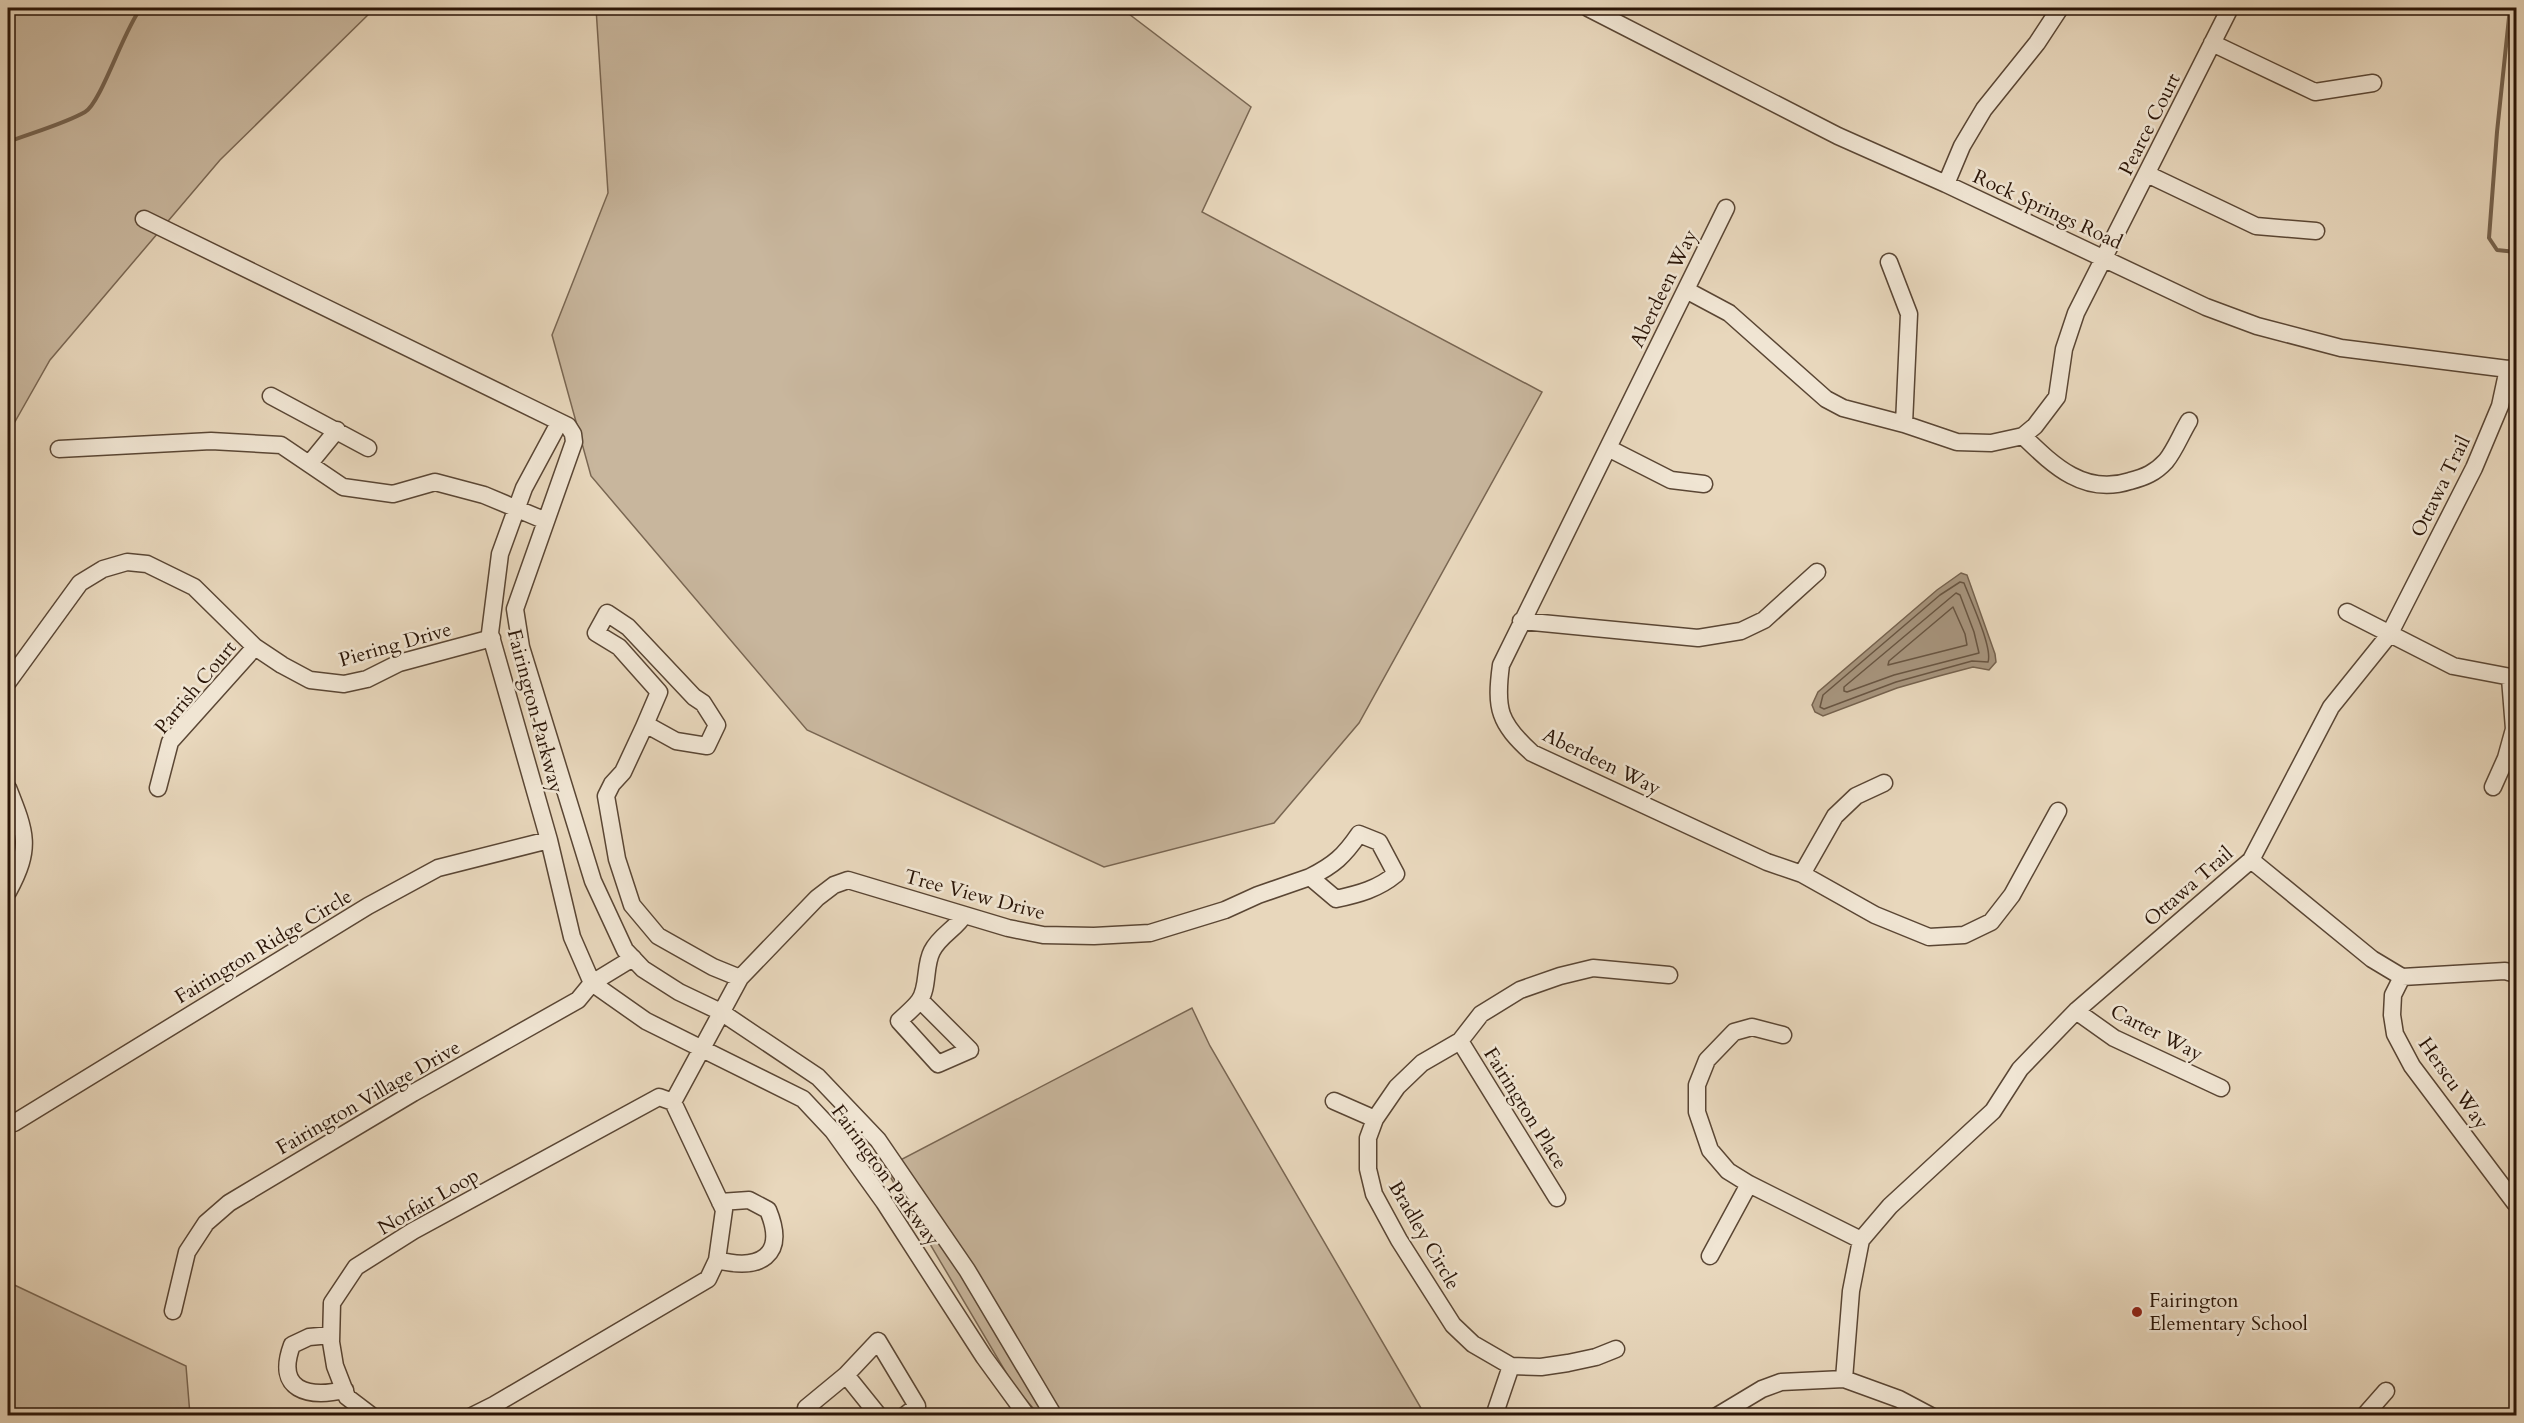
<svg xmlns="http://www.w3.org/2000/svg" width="2524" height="1423" viewBox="0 0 2524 1423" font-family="Cardo,serif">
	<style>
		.green { fill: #c8b69d; stroke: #796652; stroke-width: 1.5 }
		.water { fill: #a7957e; stroke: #75624e; stroke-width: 1.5 }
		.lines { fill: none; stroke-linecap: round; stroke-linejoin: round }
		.shore { stroke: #685542; stroke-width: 1.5 }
		.stream { stroke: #75624e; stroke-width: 4 }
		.minor-casing { stroke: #5a4634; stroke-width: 19 }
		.minor { stroke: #f0e5d3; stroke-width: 16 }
		.poi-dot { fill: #8f2418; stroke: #f0e5d3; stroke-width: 2 }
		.labels { text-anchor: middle; stroke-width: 5; stroke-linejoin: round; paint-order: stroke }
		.street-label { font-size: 20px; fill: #2a1507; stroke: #f0e5d3 }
		.poi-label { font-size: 20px; fill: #2a1507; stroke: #f0e5d3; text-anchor: start }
	</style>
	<rect width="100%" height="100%" fill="#e8d7bc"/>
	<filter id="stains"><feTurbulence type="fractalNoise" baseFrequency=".00333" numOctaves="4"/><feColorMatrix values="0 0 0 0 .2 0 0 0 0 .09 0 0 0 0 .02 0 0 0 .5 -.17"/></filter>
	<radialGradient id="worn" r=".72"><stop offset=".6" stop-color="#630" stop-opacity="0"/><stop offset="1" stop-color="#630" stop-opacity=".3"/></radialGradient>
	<path class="green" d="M 8,8 L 375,8 L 220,160 L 50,360 L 8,434 Z
		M 596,8 L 1121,8 L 1251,107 L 1202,212 L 1542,392 L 1359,723 L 1274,823 L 1104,867 L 807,730 L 591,476 L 552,335 L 608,193 Z
		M 1192,1008 L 1210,1046 L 1425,1415 L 1039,1415 L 1014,1386 L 885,1168 Z
		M 8,1282 L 186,1366 L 190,1415 L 8,1415 Z"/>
	<path class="water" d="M 1961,573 L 1967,575 L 1995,654 L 1996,662 L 1989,670 L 1973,667 L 1939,676 L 1897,688 L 1823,716 L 1815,712 L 1812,705 L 1818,692 L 1937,590 Z"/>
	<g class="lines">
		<path class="shore" d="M 1960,582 L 1964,583 C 1970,599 1993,648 1988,662 L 1972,661 L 1896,682 L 1824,709 L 1820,707 L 1823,695 L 1940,595 Z
			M 1956,593 L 1960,595 L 1974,632 L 1979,653 L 1894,675 L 1847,692 L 1844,691 L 1844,687 Z
			M 1953,607 L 1965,634 L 1967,645 L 1888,665 L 1889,661 Z"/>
		<path class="stream" d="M 2510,8 L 2497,132 L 2489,238 L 2497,250 L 2516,252
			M 8,142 C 31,133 64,124 85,112 C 101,103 124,29 141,8"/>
		<defs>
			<path id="minor" d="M 1588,8 L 1838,136 L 1946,184 L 2206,307 L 2257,326 L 2341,348 L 2508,369 L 2516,368
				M 2212,43 L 2315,92 L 2373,83
				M 2147,174 L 2256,226 L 2316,231
				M 1946,184 L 1962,146 L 1984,109 L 2037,43 L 2060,8
				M 1726,208 L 1501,665 C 1495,709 1499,723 1532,753 L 1767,862 L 1802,874 L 1875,915 L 1929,937 L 1964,935 L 1991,922 L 2012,895 L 2058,811
				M 144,219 L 568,426 L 573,434 L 574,442 L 515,609 L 521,647 L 593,881 L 625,950 L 643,969 L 679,992 L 721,1012 L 818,1077 L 878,1140 L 967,1270 L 1054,1416
				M 1889,262 L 1909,314 L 1904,424
				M 1686,290 L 1729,313 L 1826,399 L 1843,408 L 1904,424 L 1957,442 L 1991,443 L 2023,436 L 2035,426 L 2057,397 L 2064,349 L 2076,313 L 2230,8
				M 271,396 L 368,448
				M 559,423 L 524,488 L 500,554 L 490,633 L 549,840 L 572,937 L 592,983 L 646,1021 L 803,1099 L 833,1131 L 884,1202 L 984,1357 L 1027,1416
				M 2023,436 C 2053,465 2084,496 2130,481 C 2145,477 2155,473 2166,461 C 2175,450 2181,434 2189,421
				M 1608,448 L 1671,480 L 1704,484
				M 59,449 L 211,441 L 281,445 L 343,487 L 393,494 L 435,482 L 484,495 L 546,521
				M 310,463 L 337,430
				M 2347,612 L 2453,666 L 2516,678
				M 607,613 L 628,627 L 694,697 L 703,703 L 717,725 L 707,746 L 676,741 L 647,725 L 644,727 L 659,692 L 619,647 L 596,633 Z
				M 1521,621 L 1698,638 L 1741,631 L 1764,620 L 1817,572
				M 8,682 L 80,583 L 103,569 L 127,562 L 147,564 L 194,587 L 255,647 L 282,665 L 310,680 L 344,684 L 367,679 L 399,663 L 492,638
				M 644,727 L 623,772 L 612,784 L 606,796 L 617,859 L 632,905 L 658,936 L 713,967 L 740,978
				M 2493,787 L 2506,758 L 2514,729 L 2510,678
				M 8,788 C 26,833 32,848 8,892
				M 158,788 L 170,742 L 255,647
				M 2251,860 L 2372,959 L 2402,977 L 2505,971 L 2516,974
				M 1802,874 L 1835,816 L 1856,796 L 1884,783
				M 2402,977 L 2393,995 L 2392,1015 L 2395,1034 L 2412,1066 L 2515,1203
				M 920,1000 L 970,1050 L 938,1064 L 899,1021 C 905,1015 914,1008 919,1001 C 929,988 924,966 932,951 C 940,935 957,928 964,915
				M 2076,1011 L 2114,1038 L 2221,1088
				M 1783,1035 L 1752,1027 L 1734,1032 L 1707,1060 L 1697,1085 L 1697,1112 L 1710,1150 L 1728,1171 L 1749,1184 L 1861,1240
				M 1460,1041 L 1557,1198
				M 1334,1101 L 1375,1119
				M 673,1102 L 740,978 L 817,898 L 834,885 L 848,880 L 1008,928 L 1043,935 L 1094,936 L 1150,933 L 1225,910 L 1258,895 L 1310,877 L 1336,899 C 1359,894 1378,889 1396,874 L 1379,842 L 1359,834 C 1344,856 1334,865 1310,877
				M 14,1123 L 368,906 L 438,868 L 549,840
				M 1710,1256 L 1749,1184
				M 717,1260 C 760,1271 787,1256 768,1210 L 749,1200 L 720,1202
				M 173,1311 L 187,1252 L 206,1223 L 229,1203 L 413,1093 L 578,1000 L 592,983 L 633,958
				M 331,1335 L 309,1337 L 292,1345 C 275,1391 308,1398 345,1390
				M 1616,1349 L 1596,1357 L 1568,1363 L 1541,1367 L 1511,1366 L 1473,1344 L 1453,1325 L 1399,1240 L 1374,1194 L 1368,1169 L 1368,1138 L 1375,1119 L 1397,1087 L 1422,1063 L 1460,1041 L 1481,1014 L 1520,990 L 1560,976 L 1593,968 L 1669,975
				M 846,1375 L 879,1416
				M 1844,1379 L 1851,1291 L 1861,1240 L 1890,1206 L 1993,1111 L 2020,1069 L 2076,1011 L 2251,860 L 2331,707 L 2389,635 L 2474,468 L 2500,406 L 2508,369
				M 806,1408 L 846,1375 L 878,1341 L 917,1406 L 904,1416
				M 372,1416 L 347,1397 L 335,1366 L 331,1342 L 332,1303 L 356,1267 L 413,1231 L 659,1097 L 673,1102 L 724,1210 L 717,1260 L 708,1279 L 494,1405 L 472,1416
				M 1494,1416 L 1511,1366
				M 1717,1416 L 1762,1389 L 1781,1382 L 1844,1379 L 1899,1399 L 1931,1416
				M 2364,1416 L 2386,1391"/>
		</defs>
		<use href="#minor" class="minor-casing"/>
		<use href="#minor" class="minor"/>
	</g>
	<circle class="poi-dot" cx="2137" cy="1312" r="6"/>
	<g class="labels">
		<g class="street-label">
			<text transform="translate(2149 124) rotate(-63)" y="7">Pearce Court</text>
			<text transform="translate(2048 209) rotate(25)" y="7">Rock Springs Road</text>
			<text transform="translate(1663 288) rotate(-64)" y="7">Aberdeen Way</text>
			<text transform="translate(2440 486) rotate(-64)" y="7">Ottawa Trail</text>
			<text transform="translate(395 644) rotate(-16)" y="7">Piering Drive</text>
			<text transform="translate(195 687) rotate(-50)" y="7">Parrish Court</text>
			<text transform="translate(536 711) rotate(75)" y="7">Fairington Parkway</text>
			<text transform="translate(1602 761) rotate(26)" y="7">Aberdeen Way</text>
			<text transform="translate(2188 886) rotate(-41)" y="7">Ottawa Trail</text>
			<text transform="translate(975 894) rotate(15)" y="7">Tree View Drive</text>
			<text transform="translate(263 946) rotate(-31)" y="7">Fairington Ridge Circle</text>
			<text transform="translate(2157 1032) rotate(27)" y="7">Carter Way</text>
			<text transform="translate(2454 1083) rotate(55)" y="7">Herscu Way</text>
			<text transform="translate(368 1097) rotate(-30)" y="7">Fairington Village Drive</text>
			<text transform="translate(1526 1108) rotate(58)" y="7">Fairington Place</text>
			<text transform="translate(886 1175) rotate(54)" y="7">Fairington Parkway</text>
			<text transform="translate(428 1201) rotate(-30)" y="7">Norfair Loop</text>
			<text transform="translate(1425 1235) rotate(60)" y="7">Bradley Circle</text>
		</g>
		<g class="poi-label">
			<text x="2149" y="1307">Fairington<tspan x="2149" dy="23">Elementary School</tspan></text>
		</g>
	</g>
	<rect width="2524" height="1423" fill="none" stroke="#e8d7bc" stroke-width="30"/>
	<rect x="9" y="9" width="2506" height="1405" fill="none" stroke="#2a1507" stroke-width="3"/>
	<rect x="15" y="15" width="2494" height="1393" fill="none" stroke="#2a1507" stroke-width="1.5"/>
	<rect width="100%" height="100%" filter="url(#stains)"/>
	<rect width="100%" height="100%" fill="url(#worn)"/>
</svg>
